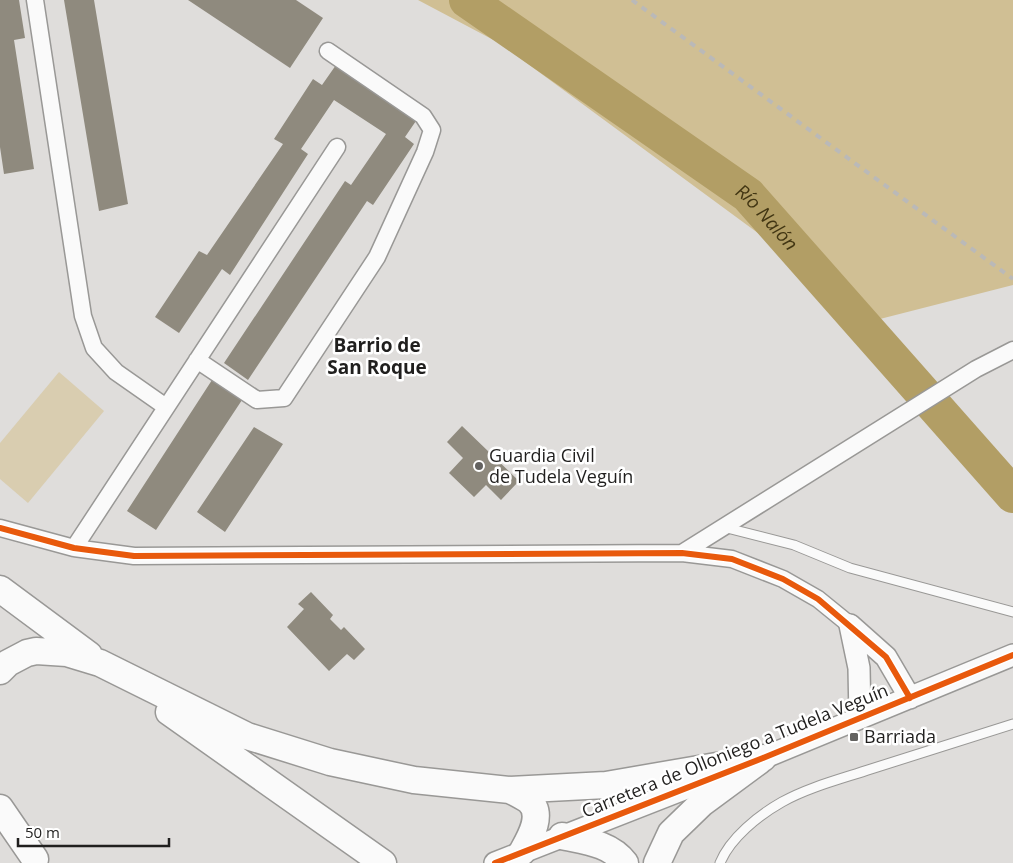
<svg xmlns="http://www.w3.org/2000/svg" width="1013" height="863" viewBox="0 0 1013 863" font-family="'Open Sans',sans-serif">
	<style>
		.green { fill: #d9cdb0 }
		.forest { fill: #d0bf94 }
		.lines { fill: none; stroke-linecap: round; stroke-linejoin: round }
		.river { stroke: #b29e65; stroke-width: 36 }
		.building { fill: #8f8a7e }
		.service-casing { stroke: #999896; stroke-width: 11 }
		.minor-casing { stroke: #999896; stroke-width: 19 }
		.tertiary-casing { stroke: #999896; stroke-width: 24 }
		.primary-casing { stroke: #999896; stroke-width: 29 }
		.service { stroke: #fafafa; stroke-width: 9 }
		.minor { stroke: #fafafa; stroke-width: 16 }
		.tertiary { stroke: #fafafa; stroke-width: 21 }
		.primary { stroke: #fafafa; stroke-width: 26 }
		.rail { stroke: #bab9b8; stroke-width: 4; stroke-dasharray: 6 6; stroke-linecap: butt }
		.cycleway-casing { stroke: #fff; stroke-width: 9 }
		.cycleway { stroke: #e8590c; stroke-width: 6 }
		.poi-dot { fill: #636260; stroke: #fff; stroke-width: 2 }
		.labels { text-anchor: middle; stroke-width: 5; stroke-linejoin: round; paint-order: stroke }
		.poi-label { font-size: 18px; fill: #201f1e; stroke: #fff; text-anchor: start }
		.street-label { font-size: 18px; fill: #201f1e; stroke: #fff }
		.water-label { font-size: 19px; font-style: italic; fill: #423613; stroke: #fff }
		.neighbourhood-label { font-size: 19px; font-weight: bold; fill: #201f1e; stroke: #fff }
	</style>
	<rect width="100%" height="100%" fill="#dfdddb"/>
	<path class="green" d="M 59,372 L 104,411 L 28,503 L 0,479 L 0,443 Z"/>
	<path class="forest" d="M 418,0 L 1013,0 L 1013,285 L 876,320 L 501,44 Z"/>
	<g class="lines">
		<path class="river" id="s1" d="M 467,0 L 748,195 L 1013,495"/>
	</g>
	<path class="building" d="M 0,0 L 19,0 L 25,38 L 14,40 L 34,169 L 4,174 L 0,147 Z
		M 64,0 L 94,0 L 128,204 L 99,211 Z
		M 188,0 L 296,0 L 323,18 L 290,68 Z
		M 336,65 L 418,118 L 405,137 L 414,144 L 373,205 L 367,201 L 248,380 L 224,363 L 345,181 L 351,185 L 386,134 L 334,100 L 301,149 L 308,154 L 230,275 L 222,269 L 179,333 L 155,317 L 199,251 L 207,255 L 283,144 L 274,139 L 313,79 L 322,85 Z
		M 212,380 L 242,400 L 156,530 L 127,511 Z
		M 462,426 L 519,481 L 501,500 L 486,485 L 474,497 L 449,473 L 463,458 L 447,442 Z
		M 254,427 L 283,444 L 225,532 L 197,512 Z
		M 311,592 L 333,615 L 330,619 L 341,630 L 344,627 L 365,649 L 354,660 L 347,654 L 329,671 L 287,627 L 304,609 L 298,604 Z"/>
	<g class="lines">
		<defs>
			<path id="service" d="M 723,527 L 794,545 L 850,568 L 1013,612
				M 720,863 C 730,838 759,815 782,802 C 809,787 841,779 871,769 C 918,754 966,739 1013,724"/>
			<path id="minor" d="M 35,0 L 83,316 L 94,348 L 116,372 L 166,407
				M 197,360 L 257,400 L 284,398 L 377,257 L 425,152 L 432,130 L 423,116 L 328,51
				M 0,528 L 74,548 L 134,556 L 682,553 L 732,559 L 783,579 L 818,599 L 850,625
				M 74,548 L 337,147
				M 682,553 L 976,369 L 1013,350"/>
			<path id="tertiary" d="M 850,625 L 886,657 L 910,698
				M 850,625 L 859,668 L 860,718
				M 495,863 L 763,758 L 1013,655"/>
			<path id="primary" d="M 0,589 L 89,655
				M 0,671 L 8,663 L 27,653 L 36,651 L 67,653 L 100,663 L 247,736 L 330,762 L 414,780 L 510,790 L 606,785 L 763,758
				M 169,712 L 383,863
				M 510,790 C 516,793 522,796 528,800 C 545,813 530,838 522,852
				M 0,808 L 35,859
				M 562,836 C 584,841 610,843 625,863
				M 657,863 L 671,833 L 702,803 L 759,761"/>
		</defs>
		<use href="#service" class="service-casing"/>
		<use href="#minor" class="minor-casing"/>
		<use href="#tertiary" class="tertiary-casing"/>
		<use href="#primary" class="primary-casing"/>
		<use href="#service" class="service"/>
		<use href="#minor" class="minor"/>
		<use href="#tertiary" class="tertiary"/>
		<use href="#primary" class="primary"/>
		<path class="rail" d="M 632,0 L 1013,279"/>
		<defs>
			<path id="cycleway" d="M 0,528 L 74,548 L 134,556 L 682,553 L 732,559 L 783,579 L 818,599 L 886,657 L 910,698
				M 495,863 L 763,758 L 1013,655"/>
		</defs>
		<use href="#cycleway" class="cycleway-casing"/>
		<use href="#cycleway" class="cycleway"/>
	</g>
	<g class="poi-dot">
		<circle cx="479" cy="466" r="5"/>
		<rect x="849" y="732" width="10" height="10" rx="2.5"/>
	</g>
	<g class="labels">
		<g class="poi-label">
			<text x="489" y="462">Guardia Civil<tspan x="489" dy="21">de Tudela Veguín</tspan></text>
			<text x="864" y="743">Barriada</text>
		</g>
		<g class="street-label">
			<text transform="translate(735 751) rotate(-22)" y="6">Carretera de Olloniego a Tudela Veguín</text>
		</g>
		<g class="water-label">
			<text dy="7" stroke="none"><textPath href="#s1" startOffset="371">Río Nalón</textPath></text>
		</g>
		<g class="neighbourhood-label">
			<text x="377" y="352">Barrio de<tspan x="377" dy="22">San Roque</tspan></text>
		</g>
	</g>
	<path d="M18 838v8h151v-8" fill="none" stroke="#201f1e" stroke-width="2.5"/>
	<text x="25" y="838" font-size="15" fill="#201f1e" stroke="#ffffff" stroke-width="4" paint-order="stroke">50 m</text>
</svg>
